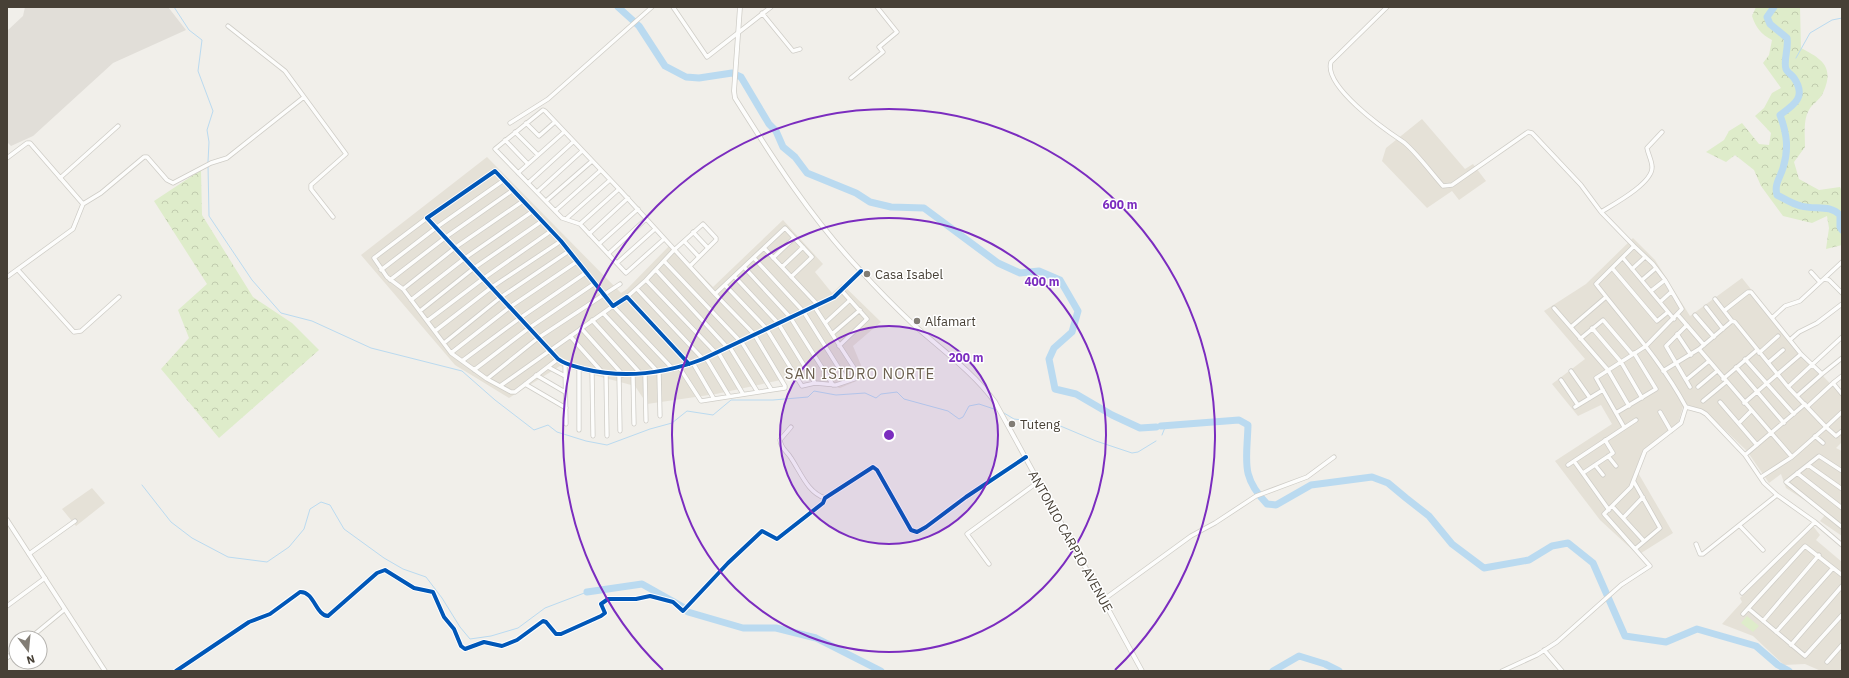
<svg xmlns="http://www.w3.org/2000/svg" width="1849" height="678" viewBox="0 0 1849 678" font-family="'IBM Plex Sans',sans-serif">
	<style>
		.residential { fill: #e5e1d7 }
		.industrial { fill: #e1ded8 }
		.forest { fill: url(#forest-crowns) }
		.park { fill: #deecca }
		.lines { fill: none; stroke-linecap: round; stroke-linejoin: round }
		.stream { stroke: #badaf0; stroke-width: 1 }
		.river { stroke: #badaf0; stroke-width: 7 }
		.minor-casing { stroke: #cfcdc7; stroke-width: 5 }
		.tertiary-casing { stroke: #cfcdc7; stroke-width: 5.5 }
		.minor { stroke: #fdfdfc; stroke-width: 3.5 }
		.tertiary { stroke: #fdfdfc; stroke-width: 4 }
		.cycleway-casing { stroke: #fff; stroke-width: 6 }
		.cycleway { stroke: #0057b8; stroke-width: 4 }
		.ring { fill: none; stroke: #7b2cbf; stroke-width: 2 }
		.poi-dot { fill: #827d75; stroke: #fff; stroke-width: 1.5 }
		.labels { text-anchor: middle; stroke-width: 3; stroke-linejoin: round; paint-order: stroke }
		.poi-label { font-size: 13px; fill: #474036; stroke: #fff; text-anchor: start }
		.street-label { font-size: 13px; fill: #474036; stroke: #fff }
		.quarter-label { font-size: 15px; letter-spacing: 1px; fill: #6a5e4d; stroke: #fff }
		.centre { fill: #7b2cbf; stroke: #fff; stroke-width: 2 }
		.ring-label { font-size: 12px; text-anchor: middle; font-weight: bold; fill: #7b2cbf; stroke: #fff; stroke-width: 3; stroke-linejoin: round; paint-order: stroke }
	</style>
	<defs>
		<pattern id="forest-crowns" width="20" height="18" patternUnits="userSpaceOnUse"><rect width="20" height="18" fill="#deecca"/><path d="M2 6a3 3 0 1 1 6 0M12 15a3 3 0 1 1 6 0" fill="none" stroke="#c0cbae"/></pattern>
	</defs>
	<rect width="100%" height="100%" fill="#f1efea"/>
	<path class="residential" d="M 1422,119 L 1465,169 L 1473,164 L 1486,181 L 1459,200 L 1452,191 L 1427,208 L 1382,161 L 1386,148 Z
		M 487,157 L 621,293 L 627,289 L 671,244 L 713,287 L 783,220 L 823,264 L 815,272 L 832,293 L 842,284 L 881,322 L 853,346 L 866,377 L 840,388 L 795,377 L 716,394 L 647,404 L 635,386 L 560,366 L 509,398 L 455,365 L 361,255 Z
		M 1633,238 L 1655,260 L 1690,316 L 1742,278 L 1804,356 L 1842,396 L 1842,442 L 1836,448 L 1842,451 L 1842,536 L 1820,521 L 1826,514 L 1786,488 L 1781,474 L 1769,483 L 1747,451 L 1707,413 L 1699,409 L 1683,406 L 1678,424 L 1642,452 L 1637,471 L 1673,533 L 1638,555 L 1600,520 L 1555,461 L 1612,424 L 1601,405 L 1578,416 L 1552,384 L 1585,359 L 1544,311 L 1586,284 Z
		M 92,488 L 105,503 L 76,526 L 62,509 Z
		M 1813,526 L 1820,535 L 1816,540 L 1842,562 L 1842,671 L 1821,671 L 1805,664 L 1784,665 L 1753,636 L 1722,624 L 1742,602 L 1740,598 Z"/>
	<path class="industrial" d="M 25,7 L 168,7 L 186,30 L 113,63 L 33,136 L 11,146 L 7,142 L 7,31 L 23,16 Z"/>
	<path class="forest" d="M 1756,7 L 1800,7 L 1801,48 C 1822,59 1835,67 1823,93 C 1820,100 1812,104 1809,110 C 1803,120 1805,136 1805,147 L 1794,162 L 1799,179 L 1819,190 L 1840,187 L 1842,191 L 1842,245 L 1826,249 L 1829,228 L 1827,216 L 1812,223 L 1783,216 L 1761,186 L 1754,170 L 1735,155 L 1726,162 L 1706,152 L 1724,140 L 1729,131 L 1742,123 L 1759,144 L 1769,145 L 1771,133 L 1755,116 L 1764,108 L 1772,93 L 1781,88 L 1763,63 L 1769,55 L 1772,40 C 1761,34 1756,28 1752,16 Z
		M 201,170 L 202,215 L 253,297 L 292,323 L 319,350 L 219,438 L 161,369 L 189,338 L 178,310 L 207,284 L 154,201 Z"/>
	<path class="park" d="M 1747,616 L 1759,626 L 1753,632 L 1741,623 Z"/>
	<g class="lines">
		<path class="stream" d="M 174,7 L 189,30 L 202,40 L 198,71 L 213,111 L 207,130 L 209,142 L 208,162
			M 1796,58 L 1810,33 L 1832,20 L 1842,18
			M 208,165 L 209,216 L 252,280 L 281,313 L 312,321 L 371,348 L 462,371 L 495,400 L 534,430 L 548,425 L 557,432 L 586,441 L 607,445 L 650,429 L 672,423 L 687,411 L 713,415 L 731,400 L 773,400 L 808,397 L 814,391 L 836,395 L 865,393 L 876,398 L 881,394 L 897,392 L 904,399 L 948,411 L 959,419 L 963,417 L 969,406 L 979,404 L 997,410
			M 1004,413 L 1014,419 L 1039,422 L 1051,422 L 1096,441 L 1132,453 L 1138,452 L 1156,441
			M 1162,435 L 1166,425
			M 142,485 L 171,522 L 192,538 L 228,557 L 267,562 L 289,547 L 304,529 L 310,509 L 321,502 L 330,505 L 344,529 L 384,558 L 403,569 L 426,577 L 442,598 L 460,627 L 470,639 L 491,636 L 518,628 L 545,608 L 587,592"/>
		<path class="river" d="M 618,7 L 639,26 L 665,66 L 686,77 L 699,78 L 732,73 L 741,77 L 769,124 L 776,131 L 783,147 L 795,157 L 807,173 L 856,193 L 870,202 L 891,207 L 924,208 L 998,263 L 1020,273 L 1039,271 L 1060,280 L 1078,311 L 1072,332 L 1054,348 L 1049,359 L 1055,389 L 1076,394 L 1112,415 L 1140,428 L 1156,427
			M 1774,7 L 1767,17 L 1770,24 L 1787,38 C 1789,48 1783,61 1786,69 C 1787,72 1792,75 1794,78 C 1807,97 1794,105 1780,115 C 1787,134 1789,149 1783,168 C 1780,178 1774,184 1777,195 C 1785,199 1792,204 1801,206 C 1815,210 1830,204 1840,215 L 1840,227 L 1842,230
			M 1161,426 L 1239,420 L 1248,425 C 1247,461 1240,476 1267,504 L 1276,505 L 1311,485 L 1372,477 L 1388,483 L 1406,498 L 1429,516 L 1452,544 L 1484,568 L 1529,560 L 1552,546 L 1568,543 L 1593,563 L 1625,636 L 1666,642 L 1697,629 L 1756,646 L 1778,665 L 1789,671
			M 587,592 L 642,584 L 683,607
			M 688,612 L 743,628 L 776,628 L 816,638 L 881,671
			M 1273,671 L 1299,656 L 1325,664 L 1339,671"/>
		<defs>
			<path id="minor" d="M 673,7 L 707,57 L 771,7
				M 1387,7 L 1331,62 C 1323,86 1384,129 1402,141 C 1413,148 1433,175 1443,186 L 1452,185 L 1528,132 L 1532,133 L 1581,185 L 1601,212 L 1634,246 L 1653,264 L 1665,280 L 1682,309 L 1646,346 L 1596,378 L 1624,427
				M 762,13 L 793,51 L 800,49
				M 228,26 L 285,71 L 346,154 L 311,185 L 311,189 L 333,217
				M 851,78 L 883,52 L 879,47 L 897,32 L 877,7
				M 510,123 L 548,99 L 652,7
				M 526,123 L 539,136 L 555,122
				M 515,132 L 538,155
				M 505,140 L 528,164
				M 7,158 L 27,143 L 30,143 L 83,204 L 101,193 L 144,157 L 147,157 L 167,180 L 173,183 L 211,163 L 227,158 L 304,97
				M 518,173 L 564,132
				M 60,178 L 118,126
				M 528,183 L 573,142
				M 537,192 L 582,151
				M 546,201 L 592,161
				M 555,211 L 601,170
				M 1601,212 C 1614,204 1653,183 1652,167 C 1652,161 1648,154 1647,148 L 1662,132
				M 427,218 L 374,258 L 387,277 L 403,289 L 451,353 L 487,379 L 511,392 L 515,392 L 558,359
				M 566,219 L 610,180
				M 580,224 L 619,189
				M 693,232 L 708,248
				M 589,234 L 628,198
				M 664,239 L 626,273 L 580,224 L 562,218 L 495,149 L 543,110 L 545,111 L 619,189 L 715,294
				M 684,241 L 699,257
				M 599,244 L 638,209
				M 764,248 L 817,304
				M 608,254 L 646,219
				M 754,258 L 803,311 L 847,381
				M 773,258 L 794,238
				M 1623,258 L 1674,319
				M 664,261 L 740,341
				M 617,263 L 655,229
				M 744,267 L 790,317 L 833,385
				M 782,267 L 803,247
				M 1612,268 L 1657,321 L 1668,312
				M 1632,269 L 1645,257
				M 18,270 L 74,332 L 81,331 L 119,297
				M 381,270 L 437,227 L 504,180
				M 656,270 L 727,347
				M 1811,272 L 1820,282
				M 734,276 L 778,323 L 815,383
				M 7,277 L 73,229 L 83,204
				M 1824,279 L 1829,280 L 1842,293
				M 390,280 L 446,237 L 513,190
				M 646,280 L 674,250 L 703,224 L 716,238 L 716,240 L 690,266
				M 1642,280 L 1656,268
				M 725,285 L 766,328 L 802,386 L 815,383 L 836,385 L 857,378 L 858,374 L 814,306
				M 403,289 L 456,247 L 523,201
				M 637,289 L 703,359
				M 1651,291 L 1665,280
				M 627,297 L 646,280 L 716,353
				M 1715,299 L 1732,321
				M 411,300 L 465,258 L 533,211
				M 1660,302 L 1671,292
				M 1706,307 L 1723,329
				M 1554,308 L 1608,370 L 1629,406
				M 1725,310 L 1748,292 L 1751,292 L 1801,354 L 1822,374 L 1797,396
				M 420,311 L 474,268 L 542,221
				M 603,313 L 658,372
				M 1678,315 L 1704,345
				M 1695,315 L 1714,337
				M 1772,318 L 1785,306 L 1800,301 L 1842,262
				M 592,320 L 641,374
				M 427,321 L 484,278 L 551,231
				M 825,323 L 850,300
				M 1687,325 L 1666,346 L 1686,380 L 1709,361
				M 1571,327 L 1606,297
				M 581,328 L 623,375
				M 1592,328 L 1621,362 L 1642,398
				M 435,331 L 492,287 L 561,241
				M 832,334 L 860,310
				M 1677,334 L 1691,355
				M 570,336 L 603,373
				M 1580,339 L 1603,320 L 1632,354
				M 1791,339 L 1799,332 L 1817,323 L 1842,304
				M 741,341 L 771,389
				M 444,343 L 501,297 L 569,251
				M 729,346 L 757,391
				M 839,346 L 867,319 L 842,291
				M 1699,349 L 1792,457
				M 718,352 L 743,394
				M 451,353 L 510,307 L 578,261
				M 1759,353 L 1778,336
				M 706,358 L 729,396
				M 1745,359 L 1794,414
				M 462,361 L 520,318 L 587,272
				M 1769,362 L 1783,350
				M 693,363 L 714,399
				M 565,364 L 566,424
				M 689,364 L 627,297 L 613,306 L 561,241 L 495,171 L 427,218 L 558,359 C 566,365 574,366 584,369 C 625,379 664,374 703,359 L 834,297 L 861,271
				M 548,367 L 565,376
				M 579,367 L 579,430
				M 679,367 L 701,401 L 785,388 L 785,386 L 754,334 L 715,294 L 785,228 L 812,257 L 791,277
				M 1736,367 L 1784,423
				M 474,370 L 529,328 L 595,283
				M 592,371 L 593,436
				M 1571,371 L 1590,398
				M 1663,371 L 1699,349 L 1732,321 L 1735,322 L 1788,387 L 1826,427 L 1792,457 L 1761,477
				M 659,372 L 660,416
				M 606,374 L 607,436
				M 645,374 L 646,421
				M 1822,374 L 1842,358
				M 536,375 L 565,392
				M 619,375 L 620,431
				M 633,375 L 634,424
				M 487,379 L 538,338 L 620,284
				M 1723,379 L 1757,350
				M 1561,380 L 1578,405
				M 1686,380 L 1690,387
				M 1833,383 L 1842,376
				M 525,384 L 566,408
				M 500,386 L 613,306 L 673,369
				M 1698,387 L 1717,371
				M 1788,387 L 1842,337
				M 1703,401 L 1726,382
				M 1720,402 L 1757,445
				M 1744,403 L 1801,354
				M 1575,407 L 1603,390
				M 1686,407 L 1701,411 L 1706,414 L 1745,455 L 1764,483 L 1777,495 L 1815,522 L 1842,545
				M 1807,407 L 1833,383 L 1842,394
				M 1660,412 L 1671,431
				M 1842,412 L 1826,427 L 1836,436 L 1842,431
				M 1616,413 L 1656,389 L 1634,353
				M 1739,423 L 1751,411
				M 791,427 L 780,440 C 781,449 787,451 791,458 C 801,473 808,493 825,498
				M 1815,436 L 1823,443
				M 1745,455 L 1805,404
				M 1608,456 L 1616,466
				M 1574,461 L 1609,510
				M 1568,465 L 1636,420
				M 1595,465 L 1603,475
				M 1808,465 L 1842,489
				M 1842,471 L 1819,456 L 1786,482 L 1842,527
				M 1583,473 L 1613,453 L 1605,440
				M 1797,473 L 1842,508
				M 1634,482 L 1660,528 L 1635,549
				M 1612,506 L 1644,541
				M 1623,518 L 1643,497
				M 1740,526 L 1763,550
				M 1696,544 L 1700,554 L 1703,554 L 1777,495
				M 29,554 L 75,521
				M 989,564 L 967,534 L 1038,482
				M 1742,593 L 1815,522
				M 1103,600 L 1191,536 L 1215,523 L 1256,496 L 1307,477 L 1334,457
				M 7,606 L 45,578
				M 1749,609 L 1805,656 L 1842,615
				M 1743,614 L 1805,546 L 1842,575
				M 1763,621 L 1819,555
				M 1776,632 L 1833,568
				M 30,638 L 64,610
				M 1791,645 L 1842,586
				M 1544,650 L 1562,671
				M 7,658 L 16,650
				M 1827,662 L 1842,645
				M 176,671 L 249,622 L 270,614 L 300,592 C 314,591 316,616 328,616 L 377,573 L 385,570 L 414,588 L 433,592 L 444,617 L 454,629 L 461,646 L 465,649 L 484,642 L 502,646 L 517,640 L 543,621 L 546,622 L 556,634 L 561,634 L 601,616 L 605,613 L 601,604 L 608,599 L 636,599 L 650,596 L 673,602 L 683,611 L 728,563 L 762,531 L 777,539 L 823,503 L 825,498 L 873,467 L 877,470 L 911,530 L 917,532 L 926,527 L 966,497 L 1026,457
				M 1502,671 L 1537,655 L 1557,642 L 1621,585 L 1650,566 L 1604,514 L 1631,487 L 1645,451 L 1681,423 L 1686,407 C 1662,362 1627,324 1596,284 L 1634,246"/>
			<path id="tertiary" d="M 740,7 L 734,91 L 735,98 C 774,160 811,218 861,271 C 878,290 896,308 914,325 C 942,350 973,372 995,402 L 1142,671
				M 7,520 L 105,671"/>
		</defs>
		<use href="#minor" class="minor-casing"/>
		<use href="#tertiary" class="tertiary-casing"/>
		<use href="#minor" class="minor"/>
		<use href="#tertiary" class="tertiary"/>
		<defs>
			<path id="cycleway" d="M 689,364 L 627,297 L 613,306 L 561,241 L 495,171 L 427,218 L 558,359 C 566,365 574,366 584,369 C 625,379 664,374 703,359 L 834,297 L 861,271
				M 176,671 L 249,622 L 270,614 L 300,592 C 314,591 316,616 328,616 L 377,573 L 385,570 L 414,588 L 433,592 L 444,617 L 454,629 L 461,646 L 465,649 L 484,642 L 502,646 L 517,640 L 543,621 L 546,622 L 556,634 L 561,634 L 601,616 L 605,613 L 601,604 L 608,599 L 636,599 L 650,596 L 673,602 L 683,611 L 728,563 L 762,531 L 777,539 L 823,503 L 825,498 L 873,467 L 877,470 L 911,530 L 917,532 L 926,527 L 966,497 L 1026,457"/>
		</defs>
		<use href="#cycleway" class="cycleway-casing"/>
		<use href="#cycleway" class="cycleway"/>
	</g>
	<circle cx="889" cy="435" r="109" fill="#7b2cbf" fill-opacity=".12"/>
	<g class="ring">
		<circle cx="889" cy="435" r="109"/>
		<circle cx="889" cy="435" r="217"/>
		<path d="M663 670A326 326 0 1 1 1115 670"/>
	</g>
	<g class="poi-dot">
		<circle cx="867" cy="274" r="4"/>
		<circle cx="917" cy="321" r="4"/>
		<circle cx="1012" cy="424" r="4"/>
	</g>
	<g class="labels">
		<g class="poi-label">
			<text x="875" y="279">Casa Isabel</text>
			<text x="925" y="326">Alfamart</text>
			<text x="1020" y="429">Tuteng</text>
		</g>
		<g class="street-label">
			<text transform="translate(1071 541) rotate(61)" y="5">ANTONIO CARPIO AVENUE</text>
		</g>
		<g class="quarter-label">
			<text x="860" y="379">SAN ISIDRO NORTE</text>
		</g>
	</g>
	<circle cx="889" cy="435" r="6" class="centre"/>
	<g class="ring-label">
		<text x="1120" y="209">600 m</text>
		<text x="1042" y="286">400 m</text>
		<text x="966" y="362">200 m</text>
	</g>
	<rect width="1849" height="678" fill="none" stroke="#474036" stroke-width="16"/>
	<g transform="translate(28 650) rotate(164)"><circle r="19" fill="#ffffff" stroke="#b5b3af"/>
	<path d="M0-3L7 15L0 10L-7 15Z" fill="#827d75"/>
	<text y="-6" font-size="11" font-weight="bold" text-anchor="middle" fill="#474036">N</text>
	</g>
</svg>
